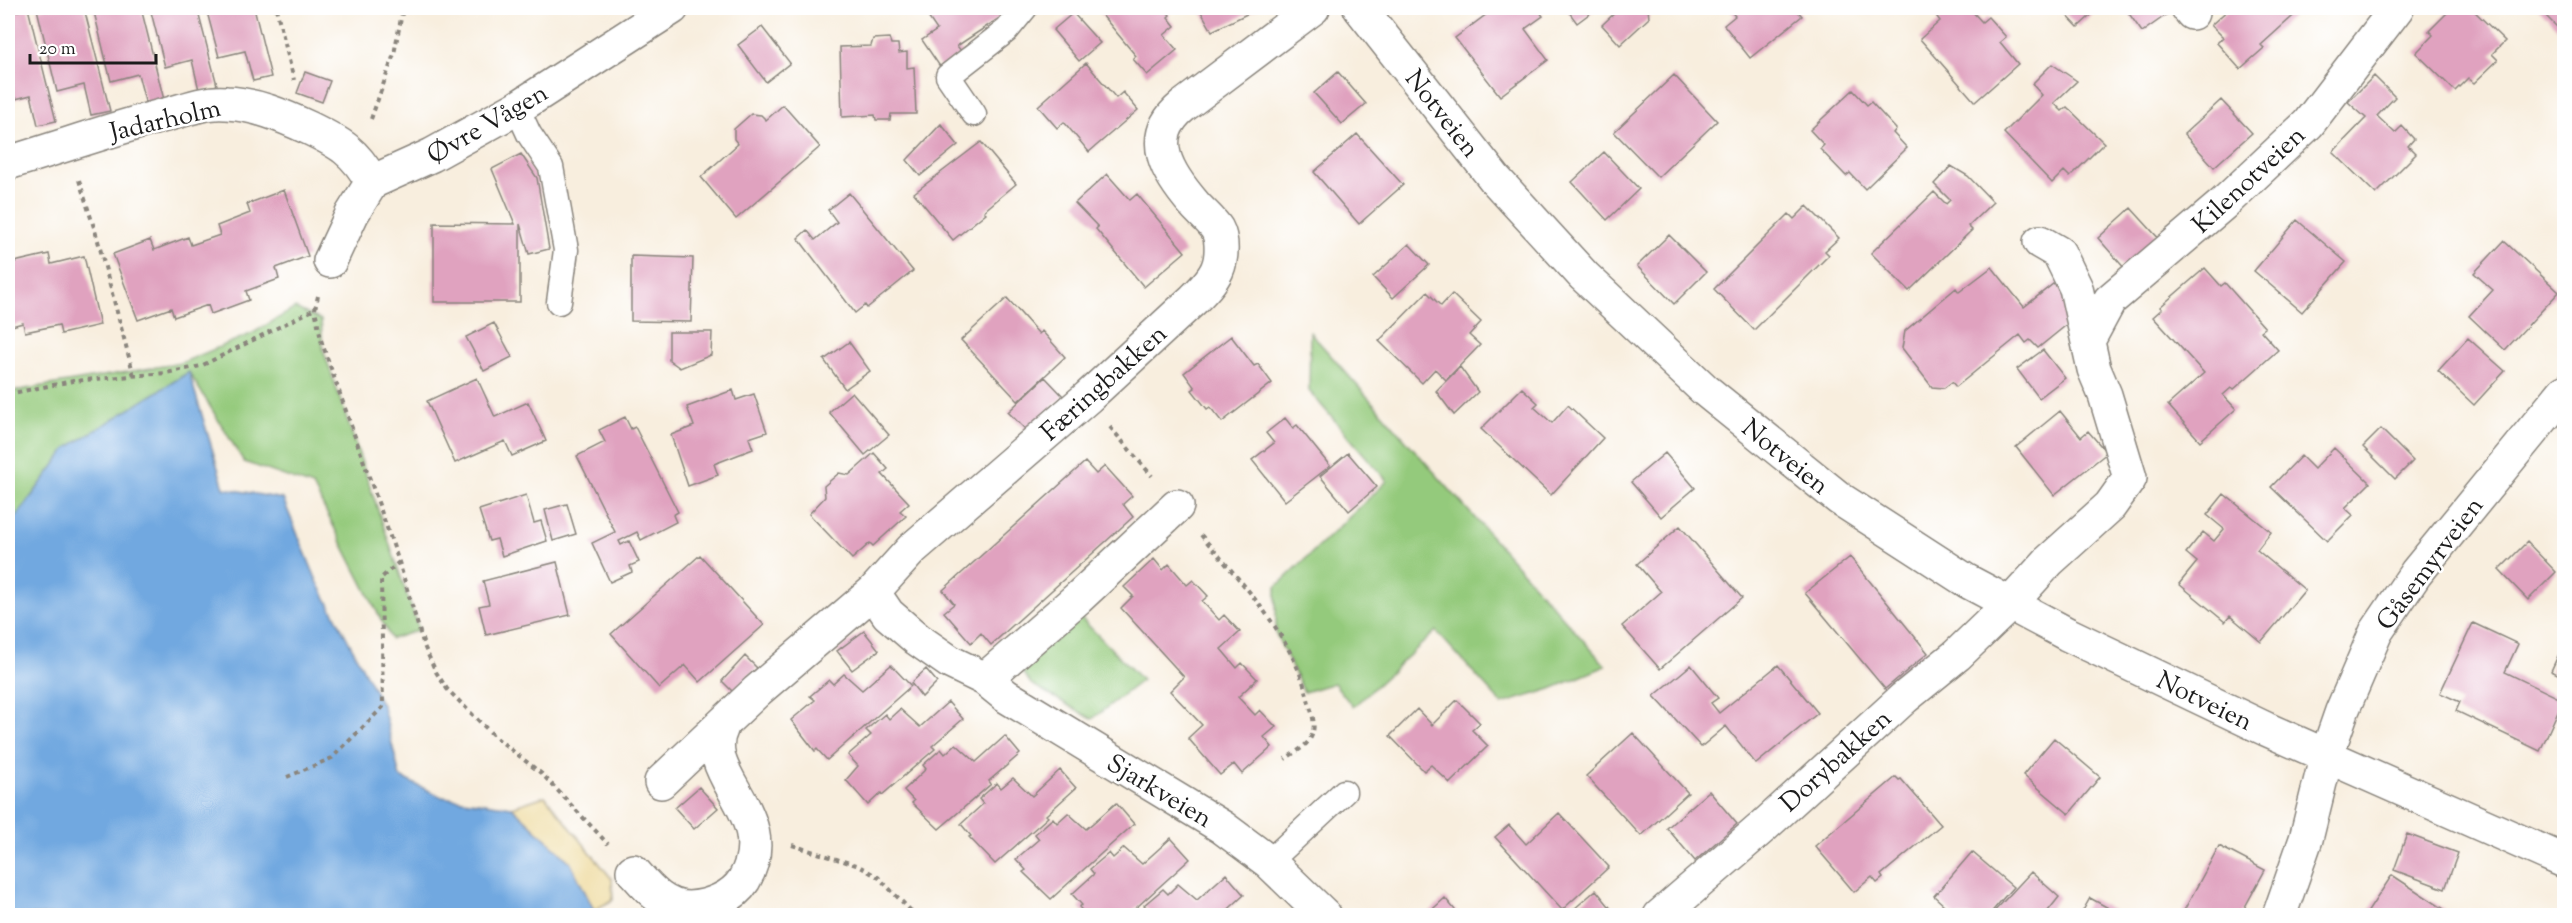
<svg xmlns="http://www.w3.org/2000/svg" width="2572" height="923" viewBox="0 0 2572 923" font-family="'Sorts Mill Goudy',serif">
	<style>
		.green { fill: #94ca7c; stroke: #58734c; stroke-width: 1.5 }
		.sand { fill: #eeda9e; stroke: #857b5d; stroke-width: 1.5 }
		.water { fill: #71a8e0; stroke: #46627e; stroke-width: 1.5 }
		.building { fill: #e0a2bf }
		.lines { fill: none; stroke-linecap: round; stroke-linejoin: round }
		.service-casing { stroke: #8a857d; stroke-width: 27 }
		.minor-casing { stroke: #8a857d; stroke-width: 36 }
		.path { stroke: #8a857d; stroke-width: 4; stroke-dasharray: 4.5 4.5; stroke-linecap: butt }
		.service { stroke: #fff; stroke-width: 24 }
		.minor { stroke: #fff; stroke-width: 33 }
		.labels { text-anchor: middle; stroke-width: 5; stroke-linejoin: round; paint-order: stroke }
		.street-label { font-size: 26px; fill: #1c1c1c; stroke: #fff }
	</style>
	<rect width="100%" height="100%" fill="#fff"/>
	<filter id="ink" filterUnits="userSpaceOnUse"><feTurbulence type="fractalNoise" baseFrequency=".0167" numOctaves="2"/><feDisplacementMap in="SourceGraphic" scale="12" xChannelSelector="R" yChannelSelector="G"/><feConvolveMatrix kernelMatrix="1 2 1 2 8 2 1 2 1" color-interpolation-filters="sRGB"/></filter>
	<filter id="wash" filterUnits="userSpaceOnUse"><feTurbulence type="fractalNoise" baseFrequency=".008" numOctaves="4" result="noise"/><feDisplacementMap in="SourceGraphic" scale="24" xChannelSelector="R" yChannelSelector="G"/><feGaussianBlur stdDeviation="1.35" result="paint"/><feColorMatrix in="noise" values="0 0 0 0 0 0 0 0 0 0 0 0 0 0 0 0 0 1.4 0 .05"/><feComposite in="paint" operator="in"/></filter>
	<g filter="url(#wash)">
		<rect width="100%" height="100%" fill="#f8eede"/>
		<path class="green" d="M 295,308 L 321,320 L 323,349 L 419,630 L 391,639 L 313,486 L 244,462 L 189,372 L 67,448 L 8,528 L 8,392 L 181,363 L 253,333 Z
			M 1310,332 L 1606,666 L 1551,689 L 1502,704 L 1436,631 L 1353,707 L 1334,683 L 1304,692 L 1276,634 L 1276,587 L 1387,481 L 1309,391 Z
			M 1077,614 L 1142,680 L 1092,719 L 1031,684 L 1023,672 L 1029,658 Z"/>
		<path class="sand" d="M 545,796 L 612,879 L 613,900 L 594,910 L 570,862 L 512,807 Z"/>
		<path class="water" d="M 189,372 L 224,488 L 283,499 L 317,581 L 383,707 L 400,777 L 442,797 L 512,807 L 570,862 L 594,910 L 590,915 L 8,915 L 8,528 L 67,448 Z"/>
		<g id="blocks">
			<path class="building" d="M 28,8 L 56,121 L 38,125 L 31,95 L 8,101 L 8,14 Z
				M 44,8 L 84,8 L 110,111 L 91,115 L 84,85 L 57,92 L 37,9 Z
				M 93,8 L 141,8 L 164,100 L 146,105 L 138,74 L 111,81 Z
				M 150,8 L 197,8 L 217,85 L 199,90 L 192,60 L 165,67 Z
				M 206,8 L 254,8 L 271,77 L 253,81 L 245,51 L 219,57 Z
				M 922,8 L 995,8 L 1001,17 L 957,46 L 963,53 L 941,68 L 922,40 L 937,30 Z
				M 1100,8 L 1164,8 L 1170,15 L 1168,17 L 1175,26 L 1164,35 L 1177,50 L 1147,75 L 1133,59 L 1136,56 L 1097,9 Z
				M 1199,8 L 1259,8 L 1212,31 Z
				M 1495,8 L 1537,8 L 1543,16 L 1525,29 L 1548,60 L 1500,96 L 1455,38 Z
				M 1566,8 L 1597,8 L 1577,23 Z
				M 1620,8 L 1648,8 L 1649,18 L 1620,45 L 1602,25 Z
				M 1728,8 L 1795,8 L 1802,16 L 1750,58 L 1724,25 L 1735,16 Z
				M 1942,8 L 1969,8 L 1982,22 L 1988,17 L 2006,37 L 2000,42 L 2018,64 L 1975,102 L 1920,39 L 1940,21 L 1935,14 Z
				M 2060,8 L 2099,8 L 2078,27 Z
				M 2125,8 L 2176,8 L 2142,32 Z
				M 2230,8 L 2302,8 L 2261,45 L 2264,48 L 2240,69 L 2217,43 L 2223,37 L 2211,25 Z
				M 2452,8 L 2471,8 L 2505,41 L 2492,54 L 2498,60 L 2474,83 L 2468,78 L 2455,91 L 2416,53 L 2433,35 L 2429,31 Z
				M 2538,8 L 2564,8 L 2564,34 Z
				M 1073,13 L 1100,43 L 1079,61 L 1053,30 Z
				M 762,27 L 790,63 L 766,82 L 738,45 Z
				M 889,38 L 891,44 L 898,44 L 899,53 L 907,52 L 907,68 L 914,67 L 916,114 L 891,114 L 890,120 L 876,120 L 875,115 L 842,117 L 840,47 L 871,46 L 873,39 Z
				M 1086,63 L 1116,98 L 1123,92 L 1138,110 L 1089,152 L 1064,122 L 1057,128 L 1038,106 Z
				M 2052,64 L 2077,81 L 2054,103 L 2062,111 L 2067,107 L 2104,143 L 2070,177 L 2064,171 L 2052,183 L 2004,133 L 2042,95 L 2032,84 Z
				M 305,72 L 330,81 L 322,102 L 297,93 Z
				M 1338,72 L 1366,104 L 1342,124 L 1314,93 Z
				M 1674,75 L 1717,121 L 1658,177 L 1614,132 Z
				M 2374,76 L 2395,97 L 2377,116 L 2395,133 L 2402,126 L 2414,139 L 2408,146 L 2416,154 L 2376,194 L 2333,152 L 2366,118 L 2348,102 Z
				M 1853,90 L 1867,105 L 1871,102 L 1896,129 L 1893,133 L 1907,148 L 1865,189 L 1850,173 L 1846,176 L 1820,149 L 1824,145 L 1810,130 Z
				M 2221,100 L 2252,133 L 2214,167 L 2184,134 Z
				M 783,105 L 820,147 L 736,219 L 701,177 L 738,144 L 734,139 L 734,129 L 751,114 L 761,115 L 766,120 Z
				M 941,124 L 958,145 L 920,176 L 907,160 Z
				M 1357,134 L 1403,185 L 1359,224 L 1314,172 Z
				M 981,142 L 1016,184 L 984,211 L 986,213 L 953,240 L 914,193 Z
				M 1604,152 L 1639,189 L 1607,220 L 1572,182 Z
				M 521,154 L 537,178 L 549,249 L 529,254 L 520,224 L 520,302 L 434,302 L 434,223 L 515,224 L 492,169 Z
				M 1951,166 L 1968,176 L 1993,202 L 1968,226 L 1972,230 L 1909,291 L 1871,253 L 1934,192 L 1946,204 L 1950,200 L 1934,184 Z
				M 1107,174 L 1130,200 L 1137,194 L 1185,252 L 1144,287 L 1096,229 L 1098,227 L 1075,203 Z
				M 284,190 L 308,256 L 276,268 L 279,279 L 246,291 L 249,300 L 211,314 L 208,305 L 174,317 L 171,308 L 138,320 L 113,254 L 150,240 L 154,250 L 188,237 L 191,245 L 220,235 L 217,226 L 250,213 L 247,204 Z
				M 849,193 L 913,271 L 867,308 L 865,305 L 855,313 L 798,238 L 807,230 L 815,240 L 837,222 L 828,210 Z
				M 1807,206 L 1839,238 L 1825,251 L 1829,255 L 1754,330 L 1714,289 L 1789,214 L 1794,219 Z
				M 2131,208 L 2161,241 L 2126,270 L 2098,238 Z
				M 2297,220 L 2346,262 L 2302,312 L 2254,271 Z
				M 1669,235 L 1706,272 L 1674,304 L 1637,266 Z
				M 2504,241 L 2559,292 L 2505,350 L 2469,316 L 2493,290 L 2474,273 Z
				M 1409,244 L 1429,265 L 1393,298 L 1373,277 Z
				M 12,253 L 14,262 L 49,254 L 51,264 L 84,256 L 100,325 L 61,334 L 59,325 L 25,332 L 23,323 L 8,327 L 8,254 Z
				M 631,256 L 693,258 L 691,322 L 631,321 Z
				M 1992,267 L 2024,307 L 2058,280 L 2075,318 L 2038,348 L 2030,340 L 2026,343 L 2020,335 L 1956,387 L 1952,382 L 1944,388 L 1932,387 L 1902,348 L 1905,331 L 1956,288 L 1959,292 Z
				M 2205,268 L 2221,286 L 2225,283 L 2265,328 L 2261,331 L 2278,350 L 2233,390 L 2231,388 L 2223,395 L 2236,409 L 2200,441 L 2168,405 L 2204,373 L 2153,317 L 2162,309 L 2160,307 Z
				M 1427,292 L 1441,306 L 1452,294 L 1481,322 L 1469,335 L 1480,345 L 1446,380 L 1435,369 L 1422,383 L 1379,341 Z
				M 1007,298 L 1039,334 L 1042,331 L 1065,357 L 1018,401 L 961,340 Z
				M 494,323 L 512,357 L 484,371 L 466,337 Z
				M 669,332 L 712,332 L 711,355 L 680,368 L 669,360 Z
				M 1231,336 L 1254,366 L 1258,364 L 1272,383 L 1222,422 L 1210,407 L 1207,409 L 1192,390 L 1195,388 L 1184,373 Z
				M 2468,338 L 2505,371 L 2474,405 L 2438,371 Z
				M 849,342 L 870,371 L 845,389 L 824,360 Z
				M 2043,350 L 2065,378 L 2039,398 L 2017,369 Z
				M 1460,367 L 1478,392 L 1454,415 L 1436,391 Z
				M 1045,377 L 1063,396 L 1027,431 L 1008,412 Z
				M 477,378 L 495,417 L 528,402 L 546,441 L 512,456 L 505,441 L 455,463 L 427,401 Z
				M 1522,388 L 1538,403 L 1534,407 L 1552,423 L 1568,405 L 1603,438 L 1551,495 L 1481,429 Z
				M 733,390 L 736,400 L 754,394 L 767,432 L 749,438 L 753,449 L 714,464 L 718,475 L 688,486 L 671,435 L 694,426 L 687,407 Z
				M 852,392 L 889,435 L 865,455 L 829,412 Z
				M 2060,411 L 2081,437 L 2088,431 L 2107,453 L 2054,495 L 2016,447 Z
				M 625,417 L 631,429 L 635,427 L 678,512 L 673,515 L 676,522 L 641,540 L 637,532 L 619,541 L 621,545 L 629,541 L 639,562 L 630,566 L 632,572 L 610,582 L 592,543 L 615,532 L 577,456 L 605,442 L 599,430 Z
				M 1285,418 L 1293,428 L 1297,425 L 1330,466 L 1285,501 L 1252,460 L 1274,443 L 1266,433 Z
				M 2381,429 L 2413,461 L 2395,479 L 2363,447 Z
				M 2334,448 L 2370,483 L 2345,508 L 2353,515 L 2327,541 L 2271,487 L 2301,456 L 2314,469 Z
				M 874,453 L 888,469 L 882,474 L 909,503 L 900,511 L 906,516 L 873,546 L 870,543 L 852,559 L 809,514 L 825,497 L 824,486 L 839,473 L 849,475 Z
				M 1348,453 L 1377,487 L 1349,511 L 1320,476 Z
				M 1665,453 L 1695,488 L 1661,517 L 1631,482 Z
				M 1085,462 L 1096,474 L 1105,466 L 1132,496 L 1123,504 L 1133,517 L 991,645 L 981,633 L 971,643 L 944,612 L 954,604 L 943,590 Z
				M 2224,494 L 2271,532 L 2257,550 L 2305,590 L 2261,642 L 2230,616 L 2225,622 L 2179,584 L 2197,562 L 2186,553 L 2203,532 L 2214,541 L 2224,529 L 2207,515 Z
				M 526,495 L 534,523 L 541,521 L 547,541 L 502,556 L 497,539 L 489,541 L 479,510 Z
				M 567,504 L 576,534 L 553,541 L 545,510 Z
				M 1680,526 L 1742,598 L 1660,669 L 1622,626 L 1661,592 L 1637,564 Z
				M 2527,542 L 2556,572 L 2528,600 L 2499,570 Z
				M 700,555 L 764,625 L 700,682 L 685,665 L 659,688 L 611,634 Z
				M 1850,557 L 1928,653 L 1885,689 L 1805,593 Z
				M 1154,559 L 1163,570 L 1169,564 L 1187,585 L 1193,580 L 1208,596 L 1202,601 L 1219,620 L 1224,615 L 1240,632 L 1221,649 L 1237,668 L 1242,663 L 1257,679 L 1238,697 L 1255,715 L 1260,710 L 1276,727 L 1264,737 L 1272,747 L 1242,774 L 1234,764 L 1220,775 L 1188,738 L 1202,725 L 1170,691 L 1184,677 L 1121,608 L 1133,596 L 1124,587 Z
				M 557,562 L 570,615 L 486,635 L 479,606 L 489,604 L 483,581 Z
				M 2473,623 L 2518,644 L 2505,672 L 2563,700 L 2540,751 L 2456,711 L 2460,702 L 2440,693 Z
				M 864,631 L 879,650 L 852,670 L 837,651 Z
				M 2564,643 L 2564,677 L 2551,671 Z
				M 745,656 L 757,668 L 733,692 L 722,681 Z
				M 891,665 L 911,686 L 827,760 L 817,749 L 815,751 L 791,720 L 815,700 L 810,696 L 829,680 L 833,684 L 844,674 L 862,690 Z
				M 1691,665 L 1718,698 L 1711,703 L 1719,713 L 1778,665 L 1818,713 L 1756,764 L 1726,726 L 1701,747 L 1654,696 Z
				M 926,669 L 937,682 L 922,697 L 911,683 Z
				M 1457,700 L 1480,723 L 1472,730 L 1488,746 L 1450,783 L 1431,765 L 1424,771 L 1390,736 L 1417,709 L 1432,725 Z
				M 948,702 L 963,719 L 932,746 L 935,749 L 882,795 L 881,793 L 868,805 L 846,780 L 858,766 L 848,755 L 871,735 L 866,730 L 885,714 L 889,719 L 900,709 L 920,727 Z
				M 1633,733 L 1688,793 L 1641,836 L 1586,776 Z
				M 1005,736 L 1020,754 L 989,781 L 991,784 L 939,829 L 912,803 L 914,801 L 904,790 L 926,769 L 923,765 L 941,749 L 945,754 L 956,744 L 976,762 Z
				M 2054,738 L 2100,777 L 2069,814 L 2023,775 Z
				M 1060,770 L 1076,788 L 1046,815 L 1048,817 L 995,864 L 969,837 L 971,836 L 961,824 L 983,804 L 979,799 L 997,783 L 1001,788 L 1013,778 L 1032,796 Z
				M 1896,777 L 1899,780 L 1901,779 L 1941,825 L 1881,875 L 1883,878 L 1877,883 L 1872,877 L 1854,892 L 1815,846 Z
				M 699,787 L 718,808 L 694,829 L 675,808 Z
				M 1709,791 L 1737,824 L 1695,861 L 1667,828 Z
				M 1116,803 L 1134,824 L 1051,899 L 1023,872 L 1026,870 L 1016,859 L 1039,839 L 1035,834 L 1053,818 L 1057,823 L 1068,813 L 1086,829 Z
				M 1559,813 L 1609,867 L 1562,910 L 1495,837 L 1509,825 L 1526,844 Z
				M 2407,834 L 2458,853 L 2445,889 L 2394,870 Z
				M 1171,838 L 1190,859 L 1127,916 L 1087,916 L 1079,907 L 1082,905 L 1072,894 L 1094,874 L 1090,869 L 1109,853 L 1113,858 L 1124,848 L 1142,864 Z
				M 2219,846 L 2265,870 L 2240,916 L 2181,916 Z
				M 1972,852 L 2013,887 L 1988,916 L 1956,916 L 1934,896 Z
				M 2031,872 L 2059,897 L 2044,916 L 1990,916 Z
				M 1226,874 L 1244,895 L 1221,916 L 1142,916 L 1149,910 L 1144,905 L 1163,889 L 1168,894 L 1178,884 L 1197,900 Z
				M 2392,875 L 2444,909 L 2440,916 L 2365,916 Z
				M 1596,890 L 1617,916 L 1566,916 Z
				M 1445,898 L 1460,916 L 1425,916 Z
				M 2090,898 L 2123,916 L 2080,916 Z"/>
		</g>
	</g>
	<g filter="url(#ink)">
		<use href="#blocks" fill-opacity="0" stroke="#8a857d" stroke-width="1.5"/>
		<g class="lines">
			<defs>
				<path id="service" d="M 517,108 L 529,134 L 551,167 L 566,250 L 559,302
					M 974,114 L 948,76 L 1007,30 L 1025,8
					M 1269,862 L 1344,792"/>
				<path id="minor" d="M 1360,8 L 1495,179 L 1584,276 L 1705,390 L 1840,499 L 1967,581 L 2067,634 L 2266,729 L 2564,861
					M 2188,8 L 2192,13
					M 8,163 C 61,147 114,128 169,114 C 187,109 207,101 226,103 C 255,104 283,116 309,128 C 340,143 355,151 372,182
					M 330,261 L 352,214 L 372,182 L 432,155 L 517,108 L 672,8
					M 2089,339 L 2110,300 L 2223,204 L 2308,124 L 2397,8
					M 873,592 L 888,614 L 917,639 L 950,662 L 985,679 L 1006,696 L 1222,827 L 1269,862 L 1325,916
					M 985,679 L 1078,598 L 1177,506
					M 661,782 L 757,691 L 873,592 L 912,549 L 1088,397 L 1194,299 C 1202,291 1212,281 1217,270 C 1222,259 1223,240 1217,229 C 1212,221 1202,213 1195,205 C 1168,174 1144,138 1183,106 L 1313,8
					M 633,871 C 648,888 664,908 689,908 C 709,907 733,898 744,880 C 782,814 697,776 722,727
					M 1660,916 L 1764,826 L 1904,698 L 1957,655 L 2010,604 L 2049,561 L 2110,506 L 2130,478 L 2105,395 L 2094,369 L 2076,288 L 2059,253 L 2040,242
					M 2279,916 L 2306,839 L 2327,754 L 2342,711 L 2376,632 L 2416,573 L 2564,392"/>
			</defs>
			<use href="#service" class="service-casing"/>
			<use href="#minor" class="minor-casing"/>
			<path class="path" d="M 276,8 L 294,80
				M 371,119 L 394,54 L 403,8
				M 79,180 L 97,237 L 134,376
				M 318,296 L 315,309 L 321,340 L 399,562 L 424,646 L 436,672 L 447,689 L 494,736 L 542,774 L 608,844
				M 8,394 L 73,381 L 166,373 L 201,366 L 315,309
				M 1110,427 L 1152,476
				M 1201,535 C 1244,586 1294,636 1309,703 C 1312,713 1316,725 1312,735 C 1308,746 1295,752 1285,759
				M 287,777 L 332,758 L 383,707 L 381,578 L 399,562
				M 792,845 L 859,866 L 878,877 L 916,916"/>
			<use href="#service" class="service"/>
			<use href="#minor" class="minor"/>
		</g>
	</g>
	<g class="labels">
		<g class="street-label">
			<text transform="translate(1443 113) rotate(52)" y="9">Notveien</text>
			<text transform="translate(165 119) rotate(-13)" y="9">Jadarholm</text>
			<text transform="translate(487 123) rotate(-30)" y="9">Øvre Vågen</text>
			<text transform="translate(2248 179) rotate(-43)" y="9">Kilenotveien</text>
			<text transform="translate(1103 382) rotate(-42)" y="9">Færingbakken</text>
			<text transform="translate(1786 456) rotate(39)" y="9">Notveien</text>
			<text transform="translate(2429 563) rotate(-53)" y="9">Gåsemyrveien</text>
			<text transform="translate(2205 700) rotate(26)" y="9">Notveien</text>
			<text transform="translate(1835 760) rotate(-42)" y="9">Dorybakken</text>
			<text transform="translate(1160 790) rotate(31)" y="9">Sjarkveien</text>
		</g>
	</g>
	<rect width="2572" height="923" fill="none" stroke="#fff" stroke-width="30"/>
	<path d="M30 54v9h126v-9" fill="none" stroke="#1c1c1c" stroke-width="3"/>
	<text x="39" y="54" font-size="18" fill="#1c1c1c" stroke="#ffffff" stroke-width="4.5" paint-order="stroke">20 m</text>
</svg>
